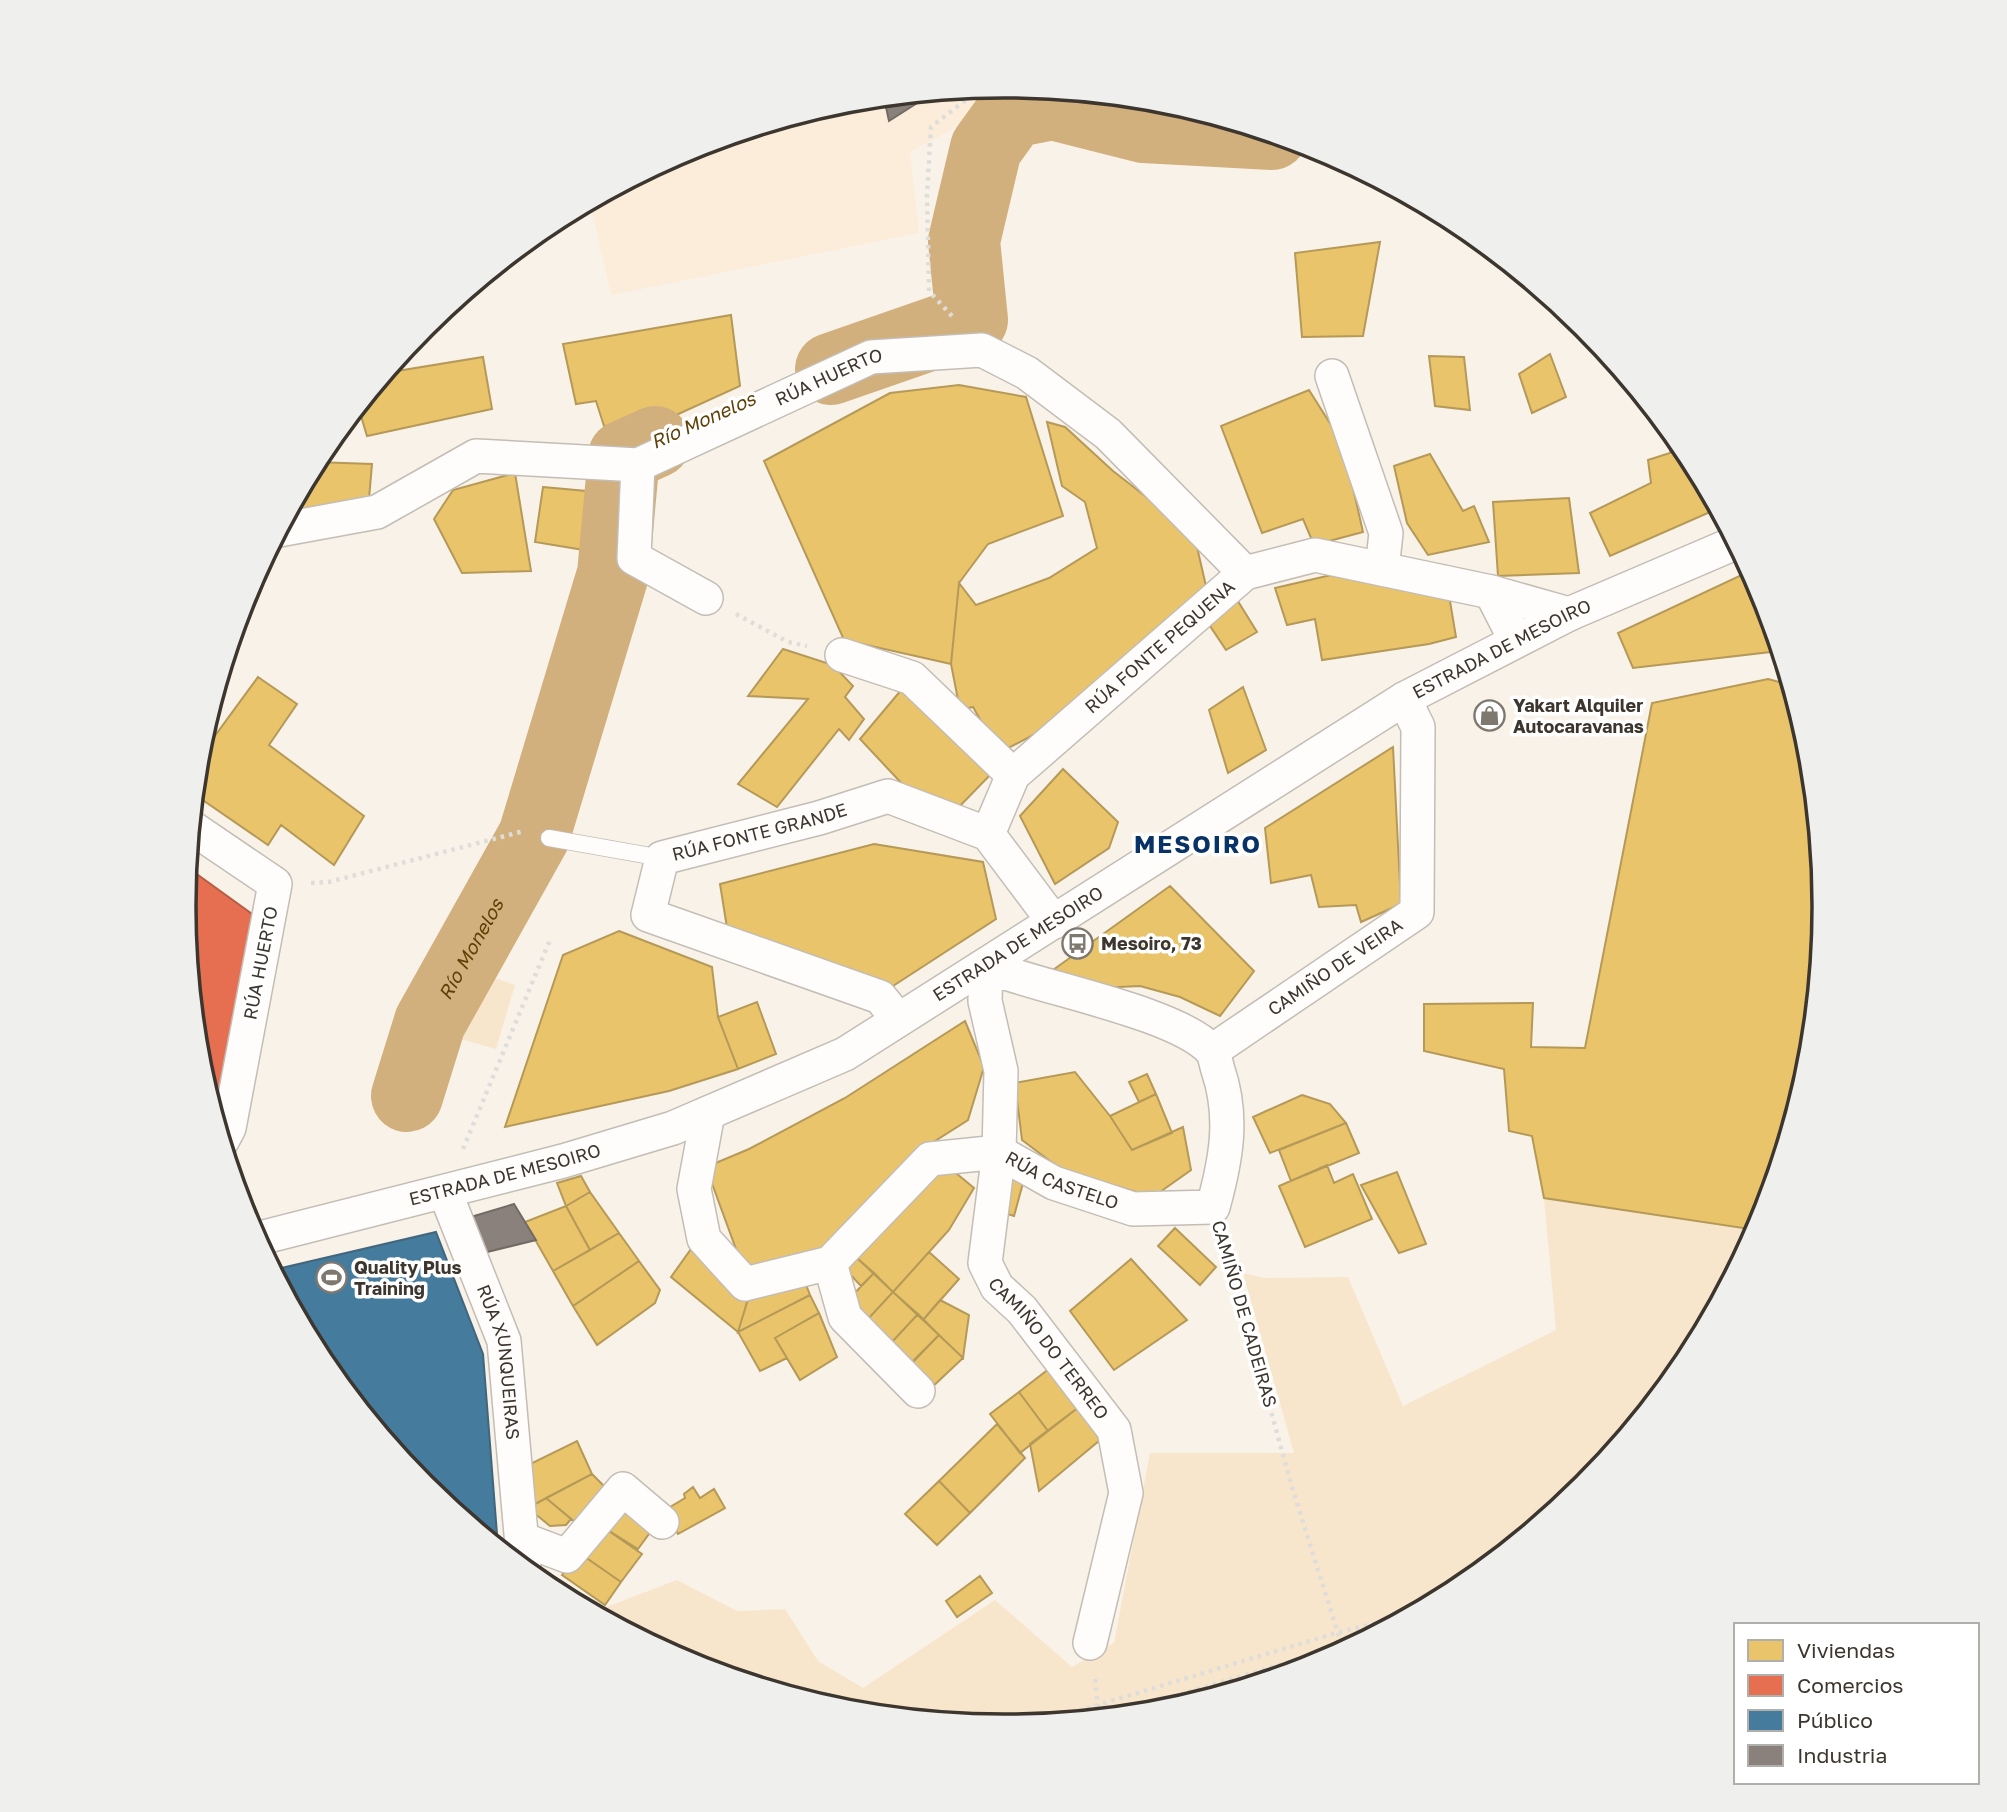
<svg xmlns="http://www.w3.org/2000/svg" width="2007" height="1812" viewBox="0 0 2007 1812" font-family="'Golos Text',sans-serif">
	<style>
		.built { fill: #fbedd9 }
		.green { fill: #f8e6cc }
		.homes { fill: #e9c46a; stroke: #b59958; stroke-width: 2 }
		.shops { fill: #e76f51; stroke: #b45e46; stroke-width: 2 }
		.public { fill: #457b9d; stroke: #42667c; stroke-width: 2 }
		.industry { fill: #8a817c; stroke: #736a65; stroke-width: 2 }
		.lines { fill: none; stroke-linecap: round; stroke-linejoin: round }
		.river { stroke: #d2b07d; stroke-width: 72 }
		.lane-casing { stroke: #c3bdb5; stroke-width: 18 }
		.street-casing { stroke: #c3bdb5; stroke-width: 36 }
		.path { stroke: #dfddda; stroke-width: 4.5; stroke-dasharray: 3.5 5; stroke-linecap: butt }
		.lane { stroke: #fefdfc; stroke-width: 16 }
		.street { stroke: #fefdfc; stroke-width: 33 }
		.labels { text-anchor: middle; stroke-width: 7; stroke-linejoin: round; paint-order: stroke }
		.street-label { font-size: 18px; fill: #3c362e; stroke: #fff }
		.poi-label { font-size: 18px; font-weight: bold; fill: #3c362e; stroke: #fff; text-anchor: start }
		.water-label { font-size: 19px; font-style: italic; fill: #604006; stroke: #fff }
		.district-label { font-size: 24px; font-weight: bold; letter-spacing: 2px; fill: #093366; stroke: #fff }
		.rim { fill: none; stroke: #3c362e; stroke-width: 3.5 }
	</style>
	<rect width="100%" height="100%" fill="#f9f2e8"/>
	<path class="built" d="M 1004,86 L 1029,88 L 910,152 L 919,233 L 611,295 L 590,202 L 690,148 L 844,101 Z
		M 1075,93 L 1164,102 L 1220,119 L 1139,138 Z"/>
	<path class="green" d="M 477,972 L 515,985 L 496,1049 L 453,1037 Z
		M 1544,1198 L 1756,1230 L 1685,1362 L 1583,1486 L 1459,1588 L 1317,1664 L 1163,1711 L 1003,1726 L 843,1710 L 689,1664 L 593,1612 L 677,1580 L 737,1611 L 785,1609 L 818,1661 L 863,1688 L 995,1600 L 1072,1667 L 1114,1643 L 1150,1453 L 1294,1453 L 1243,1273 L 1264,1278 L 1348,1277 L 1403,1406 L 1556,1330 Z"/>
	<path class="homes" d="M 1380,242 L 1363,336 L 1302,337 L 1295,253 Z
		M 731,315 L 740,386 L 661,422 L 604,426 L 596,401 L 576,404 L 563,344 Z
		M 1550,354 L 1566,397 L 1532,413 L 1519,374 Z
		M 1429,356 L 1464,357 L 1470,410 L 1435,406 Z
		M 483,357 L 492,409 L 367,436 L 358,406 L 385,373 Z
		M 959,385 L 1026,397 L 1063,516 L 988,544 L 959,583 L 951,664 L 844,640 L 764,461 L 890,393 Z
		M 1309,390 L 1343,444 L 1363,532 L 1314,545 L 1303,519 L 1262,533 L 1221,426 Z
		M 1047,422 L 1065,427 L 1113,471 L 1194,534 L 1206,586 L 1035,734 L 999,753 L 973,707 L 960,710 L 951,664 L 959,583 L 976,605 L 1049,578 L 1097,548 L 1085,502 L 1062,486 Z
		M 1673,438 L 1686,451 L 1717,509 L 1610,556 L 1590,513 L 1651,483 L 1648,460 L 1670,453 Z
		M 1430,454 L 1463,511 L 1474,506 L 1489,542 L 1428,555 L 1407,523 L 1394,466 Z
		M 315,462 L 372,464 L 369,499 L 287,515 Z
		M 515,473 L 531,571 L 462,573 L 434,519 L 453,490 Z
		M 543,487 L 608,493 L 602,553 L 535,542 Z
		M 1569,498 L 1579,573 L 1498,576 L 1493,502 Z
		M 1750,571 L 1761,592 L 1779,651 L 1633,668 L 1618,633 Z
		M 1331,575 L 1449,595 L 1456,637 L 1429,644 L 1322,660 L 1315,619 L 1287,625 L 1275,588 Z
		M 1236,598 L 1257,632 L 1226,650 L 1210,626 Z
		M 783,649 L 833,665 L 853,686 L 845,697 L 864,719 L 849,740 L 839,729 L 777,807 L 738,784 L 808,699 L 748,696 Z
		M 258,677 L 297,704 L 269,745 L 364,816 L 334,865 L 281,825 L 268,845 L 194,794 L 198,759 Z
		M 1768,679 L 1790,685 L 1808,746 L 1824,906 L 1808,1066 L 1761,1220 L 1756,1230 L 1544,1198 L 1532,1136 L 1509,1131 L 1504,1069 L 1424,1051 L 1424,1004 L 1533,1003 L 1531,1047 L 1585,1048 L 1652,703 Z
		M 907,683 L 993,772 L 959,807 L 920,803 L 860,739 Z
		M 1243,687 L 1266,750 L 1228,773 L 1209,710 Z
		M 1393,747 L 1401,904 L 1361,922 L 1356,905 L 1319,907 L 1311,875 L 1271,883 L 1265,828 Z
		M 1063,769 L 1118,822 L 1109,848 L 1055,884 L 1020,816 Z
		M 874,844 L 983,862 L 996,919 L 893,986 L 824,968 L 728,934 L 720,884 Z
		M 1170,886 L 1254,971 L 1220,1016 L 1180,997 L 1140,986 L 1077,989 L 1046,975 Z
		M 619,931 L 712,967 L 718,1017 L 738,1069 L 669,1091 L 505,1127 L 563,955 Z
		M 757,1002 L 776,1054 L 738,1069 L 718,1017 Z
		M 965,1021 L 984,1067 L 968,1120 L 932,1143 L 818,1256 L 748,1282 L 706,1167 L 749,1149 L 845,1098 Z
		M 1075,1072 L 1110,1116 L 1132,1150 L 1183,1127 L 1191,1170 L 1153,1197 L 1062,1170 L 1022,1140 L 1015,1083 Z
		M 1147,1074 L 1156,1094 L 1139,1102 L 1129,1082 Z
		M 1156,1094 L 1172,1133 L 1132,1150 L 1110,1116 Z
		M 1302,1095 L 1330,1104 L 1346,1123 L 1270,1153 L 1253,1117 Z
		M 1346,1123 L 1359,1153 L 1291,1181 L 1279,1150 Z
		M 945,1164 L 974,1188 L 949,1230 L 893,1292 L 857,1258 Z
		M 1327,1165 L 1334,1183 L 1353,1174 L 1372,1219 L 1305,1247 L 1279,1186 Z
		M 1397,1172 L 1426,1244 L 1399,1253 L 1361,1185 Z
		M 1007,1175 L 1023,1183 L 1014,1216 L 998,1211 Z
		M 581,1176 L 590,1192 L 566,1206 L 557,1183 Z
		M 590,1192 L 619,1233 L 590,1250 L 566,1206 Z
		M 566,1206 L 590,1250 L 553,1271 L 525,1222 Z
		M 1175,1228 L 1216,1267 L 1200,1285 L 1158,1246 Z
		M 619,1233 L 639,1261 L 573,1306 L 553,1271 Z
		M 691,1249 L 748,1299 L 738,1332 L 671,1277 Z
		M 929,1252 L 959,1279 L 923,1320 L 893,1292 Z
		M 857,1258 L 874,1273 L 861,1286 L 846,1270 Z
		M 1131,1259 L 1187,1320 L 1114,1370 L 1070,1311 Z
		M 639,1261 L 660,1290 L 655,1303 L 597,1345 L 573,1306 Z
		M 874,1273 L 893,1292 L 867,1320 L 847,1301 Z
		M 803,1277 L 810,1295 L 738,1332 L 748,1299 Z
		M 893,1292 L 918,1314 L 891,1343 L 867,1320 Z
		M 810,1295 L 819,1313 L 775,1338 L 787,1358 L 760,1371 L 738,1332 Z
		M 940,1300 L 969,1315 L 963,1358 L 923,1320 Z
		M 819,1313 L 837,1357 L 800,1380 L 775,1338 Z
		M 918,1314 L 939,1335 L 912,1363 L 891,1343 Z
		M 939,1335 L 963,1358 L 929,1390 L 907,1367 Z
		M 1054,1365 L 1079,1407 L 1048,1431 L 1019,1392 Z
		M 1019,1392 L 1048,1431 L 1020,1453 L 990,1414 Z
		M 1079,1407 L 1100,1440 L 1039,1491 L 1030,1444 Z
		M 997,1424 L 1025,1458 L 970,1513 L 939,1481 Z
		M 577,1441 L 592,1474 L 528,1508 L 522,1468 Z
		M 592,1474 L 612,1494 L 581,1527 L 546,1498 Z
		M 939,1481 L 970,1513 L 937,1545 L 905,1514 Z
		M 693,1487 L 700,1498 L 714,1489 L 725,1508 L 678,1534 L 665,1510 L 685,1498 L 684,1494 Z
		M 546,1498 L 571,1519 L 566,1525 L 550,1526 L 528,1508 Z
		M 630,1505 L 657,1523 L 638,1549 L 603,1527 Z
		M 603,1527 L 642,1554 L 621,1582 L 578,1552 Z
		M 578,1552 L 621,1582 L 605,1605 L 562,1575 Z
		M 980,1576 L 992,1593 L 957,1617 L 946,1601 Z"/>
	<path class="shops" d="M 187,867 L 252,914 L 221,1102 L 210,1103 L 199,1066 L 183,906 Z"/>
	<path class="public" d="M 436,1232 L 483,1354 L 498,1547 L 423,1486 L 321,1361 L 273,1270 Z"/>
	<path class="industry" d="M 933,93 L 889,121 L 884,98 Z
		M 514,1204 L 536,1240 L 483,1253 L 471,1217 Z"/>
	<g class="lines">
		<g class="river">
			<path d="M 831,369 L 972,320 L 964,241 L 986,148 L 1012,112 L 1053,104 L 1144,127 L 1272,134"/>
			<path id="s1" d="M 407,1096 L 430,1022 L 534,836 L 613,574 L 624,456 L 655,442"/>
		</g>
		<defs>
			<path id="lane" d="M 549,838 L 662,858"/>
			<g id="street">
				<path d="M 1332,376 L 1386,533 L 1382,569"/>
				<path d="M 638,465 L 634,558 L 706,598"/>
				<path id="s2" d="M 279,530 L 377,512 L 476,456 L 638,465 L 871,357 L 982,350 L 1027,373 L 1108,434 L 1245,573"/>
				<path d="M 1491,592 L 1569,614"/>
				<path d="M 842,655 L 912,678 L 1013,775"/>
				<path d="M 191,827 L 275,884 L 229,1128 L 222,1141"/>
				<path id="s3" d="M 988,834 L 1013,775 L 1245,573 L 1315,555 L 1491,592 L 1515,639"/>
				<path id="s4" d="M 898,1019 L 880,997 L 648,915 L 662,858 L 819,818 L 888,796 L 988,834 L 1054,922"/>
				<path id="s5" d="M 1212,1051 L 1417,912 L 1418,727 L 1404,699"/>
				<path id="s6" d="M 708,1113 L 694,1189 L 704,1239 L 745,1284 L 830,1263 L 930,1159 L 999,1152 L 1054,1183 L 1133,1209 L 1213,1207 C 1226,1160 1234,1117 1218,1070 C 1216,1064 1215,1055 1211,1050 C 1176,1012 1040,988 986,966 L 985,1001 L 1001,1071 L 999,1152 L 985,1263 L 997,1287 L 1022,1310 L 1114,1430 L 1126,1493 L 1090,1643"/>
				<path id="s7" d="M 445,1192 L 504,1341 L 524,1568"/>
				<path id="s8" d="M 256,1239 L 563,1161 L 673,1128 L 845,1054 L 1404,699 L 1569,614 L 1735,543"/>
				<path d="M 830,1263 L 845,1317 L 918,1391"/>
				<path d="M 522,1539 L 567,1556 L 623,1489 L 662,1522"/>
			</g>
		</defs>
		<use href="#lane" class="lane-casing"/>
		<use href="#street" class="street-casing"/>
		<path class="path" d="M 952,316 L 929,291 L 927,194 L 931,127 L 981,88
			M 736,614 L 788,642 L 807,646
			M 311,883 L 329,882 L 524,831
			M 463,1149 L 550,940
			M 1224,1241 L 1291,1484 L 1342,1646
			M 1095,1679 L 1099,1717
			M 1107,1716 L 1357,1642
			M 1038,1723 L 1336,1633 L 1409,1615"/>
		<use href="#lane" class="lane"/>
		<use href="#street" class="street"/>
	</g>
	<defs>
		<symbol id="shop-ring" viewBox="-11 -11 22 22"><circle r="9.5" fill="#fff" stroke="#7e786f" stroke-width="1.5"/><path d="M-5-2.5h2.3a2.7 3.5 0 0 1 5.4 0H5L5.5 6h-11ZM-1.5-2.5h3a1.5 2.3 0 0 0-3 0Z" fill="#7e786f"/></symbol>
		<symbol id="bus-ring" viewBox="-11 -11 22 22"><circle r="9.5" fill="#fff" stroke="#7e786f" stroke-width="1.5"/><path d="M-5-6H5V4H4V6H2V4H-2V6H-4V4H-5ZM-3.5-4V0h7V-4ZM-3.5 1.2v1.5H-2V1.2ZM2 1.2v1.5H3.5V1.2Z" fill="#7e786f"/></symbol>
		<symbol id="stadium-ring" viewBox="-11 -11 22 22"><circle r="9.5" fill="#fff" stroke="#7e786f" stroke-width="1.5"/><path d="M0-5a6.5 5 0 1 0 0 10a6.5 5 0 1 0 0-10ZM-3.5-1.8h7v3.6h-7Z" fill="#7e786f"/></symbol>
	</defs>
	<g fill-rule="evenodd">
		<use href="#shop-ring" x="1472" y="698" width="35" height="35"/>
		<use href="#bus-ring" x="1060" y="926" width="35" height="35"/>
		<use href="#stadium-ring" x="314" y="1260" width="35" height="35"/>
	</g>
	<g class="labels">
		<g class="street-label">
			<text dy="6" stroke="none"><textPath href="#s2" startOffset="586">RÚA HUERTO</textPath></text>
			<text dy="6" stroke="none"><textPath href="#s3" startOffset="259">RÚA FONTE PEQUENA</textPath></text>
			<text dy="6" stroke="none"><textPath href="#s8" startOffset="1391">ESTRADA DE MESOIRO</textPath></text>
			<text dy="6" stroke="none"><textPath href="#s4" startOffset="434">RÚA FONTE GRANDE</textPath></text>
			<text dy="6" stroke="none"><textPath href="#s8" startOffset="824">ESTRADA DE MESOIRO</textPath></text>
			<text transform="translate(261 963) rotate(-79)" y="6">RÚA HUERTO</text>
			<text dy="6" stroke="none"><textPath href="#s5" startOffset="149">CAMIÑO DE VEIRA</textPath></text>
			<text dy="6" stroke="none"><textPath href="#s8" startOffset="257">ESTRADA DE MESOIRO</textPath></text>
			<text dy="6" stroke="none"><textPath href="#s6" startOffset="560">RÚA CASTELO</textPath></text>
			<text transform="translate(1244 1314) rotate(74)" y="6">CAMIÑO DE CADEIRAS</text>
			<text dy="6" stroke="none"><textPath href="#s6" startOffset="1526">CAMIÑO DO TERREO</textPath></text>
			<text dy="6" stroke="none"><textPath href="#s7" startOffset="180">RÚA XUNQUEIRAS</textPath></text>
		</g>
		<g class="poi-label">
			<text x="1513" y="712">Yakart Alquiler<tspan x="1513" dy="21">Autocaravanas</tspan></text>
			<text x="1101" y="950">Mesoiro, 73</text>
			<text x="354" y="1274">Quality Plus<tspan x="354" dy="21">Training</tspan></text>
		</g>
		<g class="water-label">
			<text transform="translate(703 420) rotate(-24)" y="7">Río Monelos</text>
			<text dy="7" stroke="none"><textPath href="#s1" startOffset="161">Río Monelos</textPath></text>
		</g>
		<g class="district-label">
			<text x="1198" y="853">MESOIRO</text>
		</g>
	</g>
	<path d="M0 0H2007V1812H0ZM196 906a808 808 0 1 1 1616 0a808 808 0 1 1-1616 0Z" fill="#efefee" fill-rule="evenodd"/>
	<path class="rim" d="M196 906a808 808 0 1 1 1616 0a808 808 0 1 1-1616 0Z"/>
	<rect x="1734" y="1623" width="245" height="161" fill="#ffffff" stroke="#b1afab" stroke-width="2"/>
	<rect x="1748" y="1640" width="35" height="21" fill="#e9c46a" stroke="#b1afab" stroke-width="2"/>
	<text x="1797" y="1658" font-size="21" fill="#3c362e">Viviendas</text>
	<rect x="1748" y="1675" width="35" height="21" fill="#e76f51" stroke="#b1afab" stroke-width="2"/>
	<text x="1797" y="1693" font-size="21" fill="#3c362e">Comercios</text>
	<rect x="1748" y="1710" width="35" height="21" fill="#457b9d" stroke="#b1afab" stroke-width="2"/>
	<text x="1797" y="1728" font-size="21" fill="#3c362e">Público</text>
	<rect x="1748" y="1745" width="35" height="21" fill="#8a817c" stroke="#b1afab" stroke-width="2"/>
	<text x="1797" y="1763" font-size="21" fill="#3c362e">Industria</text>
</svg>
